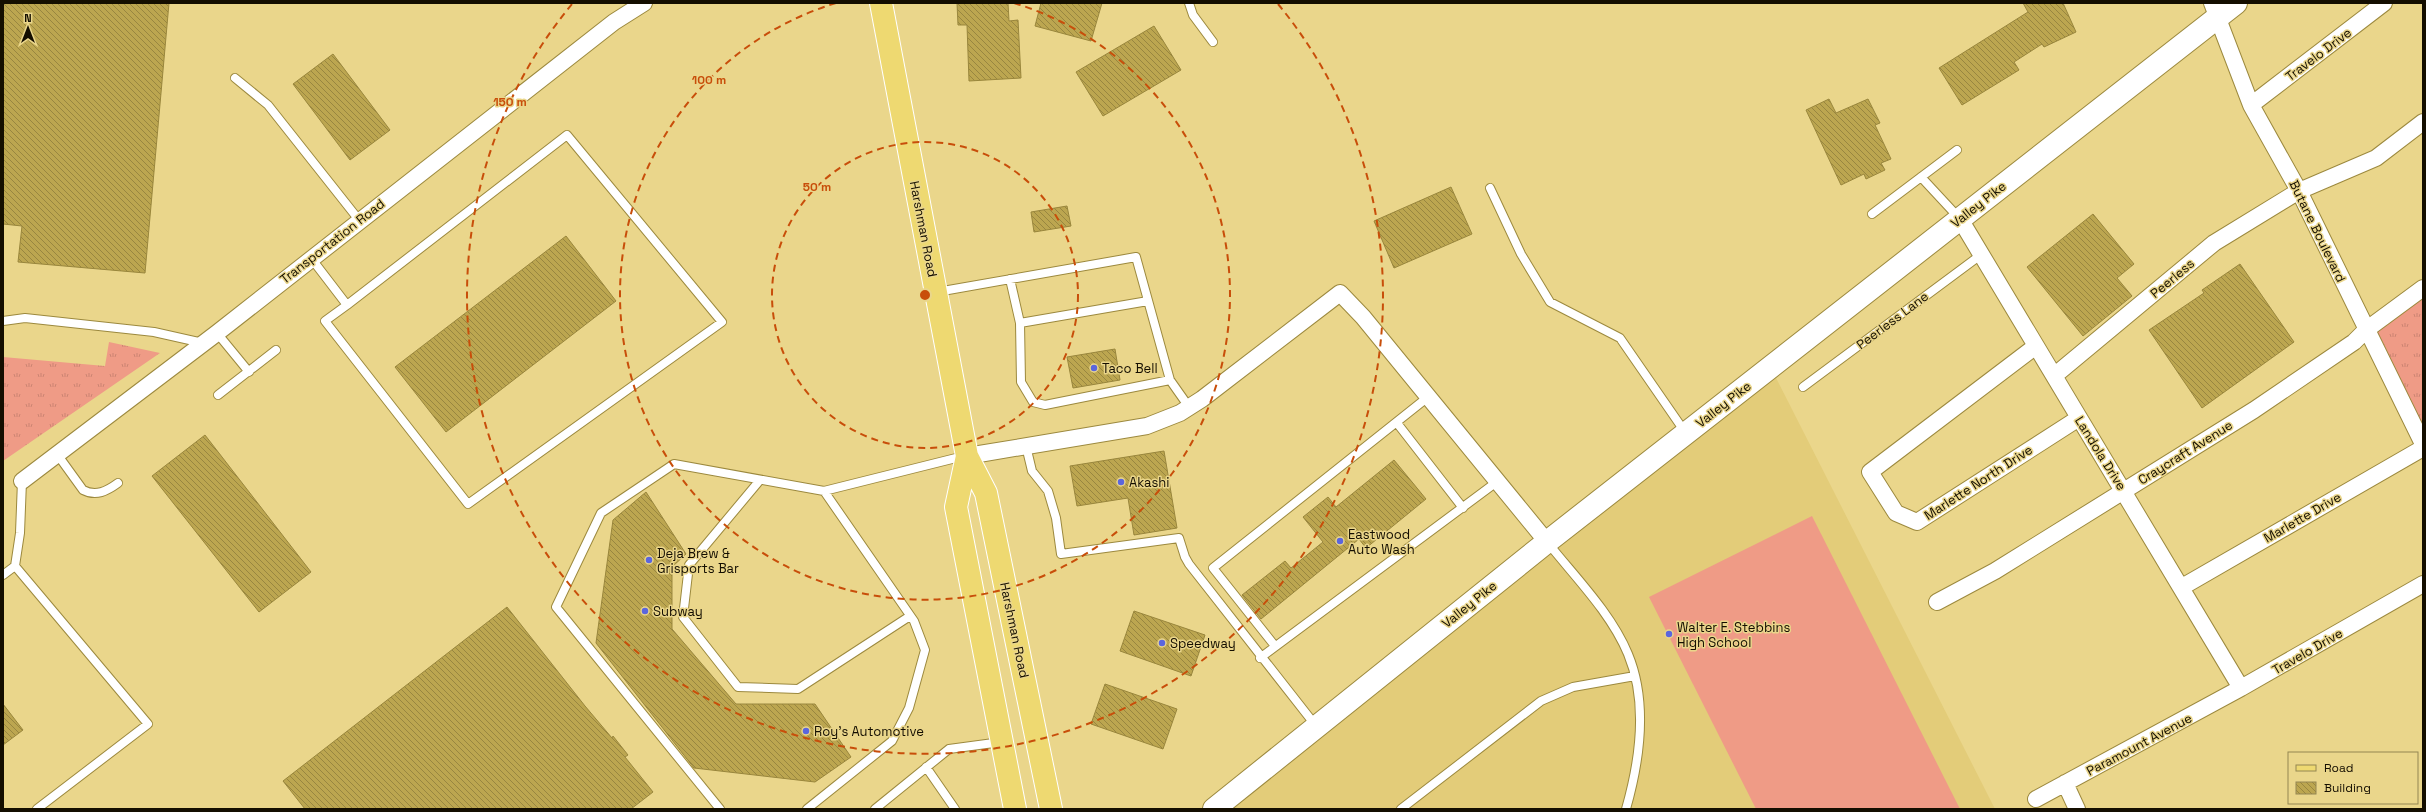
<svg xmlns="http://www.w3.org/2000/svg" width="2426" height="812" viewBox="0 0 2426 812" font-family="'Space Grotesk',sans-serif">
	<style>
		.built { fill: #e3cc79 }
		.grass { fill: url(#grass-tufts) }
		.pitch { fill: #ef9b86 }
		.building { fill: url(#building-back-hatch); stroke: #99863c }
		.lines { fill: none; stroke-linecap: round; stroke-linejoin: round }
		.lane-casing { stroke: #9c893e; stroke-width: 10 }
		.street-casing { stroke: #9c893e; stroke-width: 18 }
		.secondary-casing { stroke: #9c893e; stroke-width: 24 }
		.primary-casing { stroke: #fff; stroke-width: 24 }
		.lane { stroke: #fff; stroke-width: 8 }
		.street { stroke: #fff; stroke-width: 16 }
		.secondary { stroke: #fff; stroke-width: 22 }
		.primary { stroke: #eed971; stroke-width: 22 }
		.ring { fill: none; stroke: #c84e0a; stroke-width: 2; stroke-dasharray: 7 5 }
		.poi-dot { fill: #5b66dd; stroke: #ead68b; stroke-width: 1.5 }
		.labels { text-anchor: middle; stroke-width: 3; stroke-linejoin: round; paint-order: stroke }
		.street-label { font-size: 13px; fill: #140e00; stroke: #ead68b }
		.poi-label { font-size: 13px; fill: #140e00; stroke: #ead68b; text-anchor: start }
		.centre { fill: #c84e0a; stroke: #ead68b; stroke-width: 2 }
		.ring-label { font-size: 12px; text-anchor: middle; font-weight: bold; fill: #c84e0a; stroke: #ead68b; stroke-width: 3; stroke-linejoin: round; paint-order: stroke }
	</style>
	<defs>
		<pattern id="grass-tufts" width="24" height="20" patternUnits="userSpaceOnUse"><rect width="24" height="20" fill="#ef9b86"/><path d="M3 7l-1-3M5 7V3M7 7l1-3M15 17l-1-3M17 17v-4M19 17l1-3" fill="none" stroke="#cc8472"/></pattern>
		<pattern id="building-back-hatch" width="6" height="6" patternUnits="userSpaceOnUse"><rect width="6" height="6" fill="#bca650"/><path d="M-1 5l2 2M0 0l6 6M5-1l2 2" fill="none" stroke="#988640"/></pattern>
	</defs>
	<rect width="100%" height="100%" fill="#ead68b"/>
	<path class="built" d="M 1770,366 L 1995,809 L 1214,809 Z"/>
	<path class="grass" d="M 2423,288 L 2423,444 L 2366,330 Z
		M 109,342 L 160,353 L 3,461 L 3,357 L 105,366 Z"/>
	<path class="pitch" d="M 1812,516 L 1960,809 L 1756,809 L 1649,597 Z"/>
	<path class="building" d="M 3,3 L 169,3 L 145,273 L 18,262 L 22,226 L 3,224 Z
		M 957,3 L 1008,3 L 1009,21 L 1018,20 L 1021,78 L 969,81 L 967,25 L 958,25 Z
		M 1041,3 L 1102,3 L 1091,41 L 1035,26 Z
		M 2023,3 L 2063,3 L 2076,32 L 2044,47 L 2042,44 L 2014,62 L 2019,70 L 1962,105 L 1939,68 L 2028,12 Z
		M 1154,26 L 1181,70 L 1103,116 L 1076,72 Z
		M 333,54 L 390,130 L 350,160 L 293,84 Z
		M 1829,99 L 1836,113 L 1868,99 L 1880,123 L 1875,125 L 1891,159 L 1881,163 L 1885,170 L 1866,179 L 1864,174 L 1841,185 L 1806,110 Z
		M 1451,187 L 1472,234 L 1394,268 L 1374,221 Z
		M 1067,206 L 1071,226 L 1034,232 L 1031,212 Z
		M 2093,214 L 2134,264 L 2117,278 L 2132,296 L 2083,336 L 2027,267 Z
		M 566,236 L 616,301 L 446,432 L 395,367 Z
		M 2240,264 L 2294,342 L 2202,408 L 2149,330 L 2204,293 L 2202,290 Z
		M 1115,349 L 1120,380 L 1073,388 L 1067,357 Z
		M 205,435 L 311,572 L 259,612 L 152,476 Z
		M 1164,451 L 1177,528 L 1134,535 L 1128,498 L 1077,506 L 1070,466 Z
		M 1394,460 L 1426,499 L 1366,548 L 1359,539 L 1261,619 L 1242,595 L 1285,561 L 1291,568 L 1323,542 L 1303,517 L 1328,497 L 1336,507 Z
		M 646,492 L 686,554 L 672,567 L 672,629 L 736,704 L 815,704 L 851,757 L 815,782 L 694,768 L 596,643 L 613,520 Z
		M 507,607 L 585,706 L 612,738 L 613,736 L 628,755 L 625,757 L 653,792 L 631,809 L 305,809 L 283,781 Z
		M 1134,611 L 1205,635 L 1191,676 L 1120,651 Z
		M 1105,684 L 1177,709 L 1163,749 L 1091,724 Z
		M 3,704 L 23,730 L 3,745 Z"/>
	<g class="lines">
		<defs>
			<path id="lane" d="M 1189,3 L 1193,15 L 1213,42
				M 235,78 L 268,105 L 359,220
				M 1921,177 L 1960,219
				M 1490,188 L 1521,254 L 1550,302 L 1620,338 L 1685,432
				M 1872,214 L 1957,150
				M 311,258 L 347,305 L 325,321 L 468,504 L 722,322 L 567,135 L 347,305
				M 1010,279 L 1020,323 L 1148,301
				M 937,292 L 1136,257 L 1170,380 L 1189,407
				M 3,321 L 25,318 L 154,332 L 203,343
				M 1020,323 L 1021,382 L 1033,402 L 1045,405 L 1170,380
				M 217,333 L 249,372
				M 1803,387 L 1982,254
				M 218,395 L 276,350
				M 1397,423 L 1463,508
				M 1026,446 L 1032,471 L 1048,491 L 1056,518 L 1061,554 L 1179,538 L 1185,557 L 1189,564 L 1316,726
				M 57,454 L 83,490 C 96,497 107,491 118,483
				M 760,480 L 689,565 L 683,617 L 738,687 L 798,689 L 910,616
				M 1548,543 C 1575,577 1611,613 1628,654 C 1648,702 1640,760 1626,809
				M 15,566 L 148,724 L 37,809
				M 3,575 L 15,566 L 20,533 L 22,481
				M 1275,646 L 1213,568 L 1428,397
				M 1260,658 L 1498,481
				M 926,767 L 955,809
				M 720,809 L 556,607 L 601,513 L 674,464 L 824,491 L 964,456
				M 807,809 L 892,741 L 909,708 L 925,650 L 914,621 L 824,491
				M 875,809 L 949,749 L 1001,742
				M 1401,809 L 1541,701 L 1573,687 L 1635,676"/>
			<path id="street" d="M 2212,3 L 2251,105 L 2299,191 L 2423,444
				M 2251,105 L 2384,3
				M 1960,219 L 2241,688
				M 2036,346 L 1870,472 L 1896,513 L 1917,522 L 2079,418
				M 2054,376 L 2214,243 L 2299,191 L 2376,158 L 2423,122
				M 967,456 L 1147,426 L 1180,413 L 1202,399 L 1340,293 L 1363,317 L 1547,542
				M 22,481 L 217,333 L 614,22 L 644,3
				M 2182,587 L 2423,448
				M 1937,602 L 1995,571 L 2254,410 L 2354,342 L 2366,330 L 2423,288
				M 2065,783 L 2077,809
				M 2036,799 L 2241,688 L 2423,584"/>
			<path id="secondary" d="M 1214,809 L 1547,542 L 2236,3"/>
			<path id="primary" d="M 881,3 L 967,456 L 986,493 L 1051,809
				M 967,456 L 956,507 L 1015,809"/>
		</defs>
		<use href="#lane" class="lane-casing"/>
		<use href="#street" class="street-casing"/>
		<use href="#secondary" class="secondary-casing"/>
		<use href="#primary" class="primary-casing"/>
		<use href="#lane" class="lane"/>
		<use href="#street" class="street"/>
		<use href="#secondary" class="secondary"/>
		<use href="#primary" class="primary"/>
	</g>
	<g class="ring">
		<circle cx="925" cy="295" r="153"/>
		<path d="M1014 3A305 305 0 1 1 836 3"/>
		<path d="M1278 4A458 458 0 1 1 572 4"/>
	</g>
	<g class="poi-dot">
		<circle cx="1094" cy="368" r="4"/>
		<circle cx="1121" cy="482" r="4"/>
		<circle cx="1340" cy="541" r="4"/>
		<circle cx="649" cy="560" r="4"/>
		<circle cx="645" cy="611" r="4"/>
		<circle cx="1669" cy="634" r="4"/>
		<circle cx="1162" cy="643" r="4"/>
		<circle cx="806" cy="731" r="4"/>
	</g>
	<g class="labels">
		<g class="street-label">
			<text transform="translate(2318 54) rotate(-37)" y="5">Travelo Drive</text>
			<text transform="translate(1978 204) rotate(-38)" y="5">Valley Pike</text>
			<text transform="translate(924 229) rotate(79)" y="5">Harshman Road</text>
			<text transform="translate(2318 231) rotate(64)" y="5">Butane Boulevard</text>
			<text transform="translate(332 241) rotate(-38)" y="5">Transportation Road</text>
			<text transform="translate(2172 278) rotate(-40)" y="5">Peerless</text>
			<text transform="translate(1892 320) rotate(-37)" y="5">Peerless Lane</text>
			<text transform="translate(1723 404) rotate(-38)" y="5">Valley Pike</text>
			<text transform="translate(2185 452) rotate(-32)" y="5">Craycraft Avenue</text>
			<text transform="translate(2101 453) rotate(58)" y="5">Landola Drive</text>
			<text transform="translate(1978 482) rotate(-33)" y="5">Marlette North Drive</text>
			<text transform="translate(2302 517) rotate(-30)" y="5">Marlette Drive</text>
			<text transform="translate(1469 604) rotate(-39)" y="5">Valley Pike</text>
			<text transform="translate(1015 630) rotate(78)" y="5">Harshman Road</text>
			<text transform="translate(2307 651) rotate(-30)" y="5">Travelo Drive</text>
			<text transform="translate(2139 744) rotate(-28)" y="5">Paramount Avenue</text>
		</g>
		<g class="poi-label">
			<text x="1102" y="373">Taco Bell</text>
			<text x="1129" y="487">Akashi</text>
			<text x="1348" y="539">Eastwood<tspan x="1348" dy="15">Auto Wash</tspan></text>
			<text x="657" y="558">Deja Brew &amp;<tspan x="657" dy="15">Grisports Bar</tspan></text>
			<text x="653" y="616">Subway</text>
			<text x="1677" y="632">Walter E. Stebbins<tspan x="1677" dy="15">High School</tspan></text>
			<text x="1170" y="648">Speedway</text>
			<text x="814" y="736">Roy's Automotive</text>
		</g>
	</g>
	<circle cx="925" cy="295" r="6" class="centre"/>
	<g class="ring-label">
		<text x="709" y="84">100 m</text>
		<text x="510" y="106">150 m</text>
		<text x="817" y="191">50 m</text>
	</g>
	<rect width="2426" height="812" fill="none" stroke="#140e00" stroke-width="8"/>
	<rect x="2288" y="752" width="130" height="52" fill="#ead68b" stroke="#948653"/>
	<rect x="2296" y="765" width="20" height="6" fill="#eed971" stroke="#948653"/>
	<text x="2324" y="772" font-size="12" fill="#140e00">Road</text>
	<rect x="2296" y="782" width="20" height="12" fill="url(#building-back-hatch)" stroke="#948653"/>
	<text x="2324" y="792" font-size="12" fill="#140e00">Building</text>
	<g transform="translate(28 28)" stroke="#ead68b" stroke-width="3" paint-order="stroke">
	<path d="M0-3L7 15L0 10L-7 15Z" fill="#140e00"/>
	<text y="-6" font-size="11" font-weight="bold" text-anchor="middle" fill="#140e00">N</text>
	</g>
</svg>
